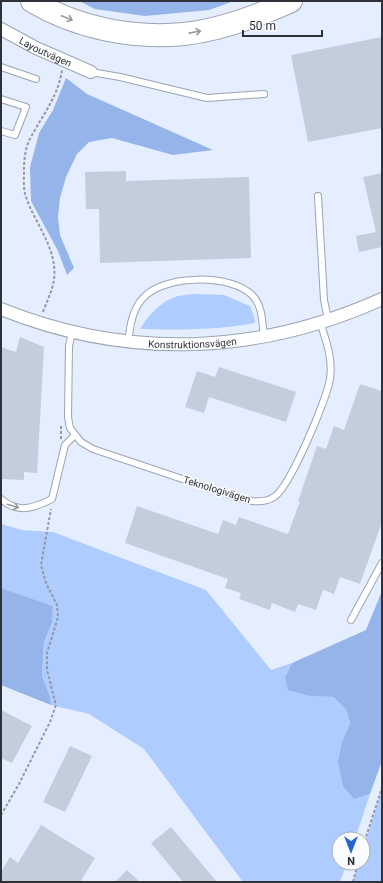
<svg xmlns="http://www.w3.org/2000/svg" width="383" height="883" viewBox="0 0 383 883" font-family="Roboto,sans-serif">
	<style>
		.green { fill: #afccfe }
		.forest { fill: #95b4ea }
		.building { fill: #c4cddc }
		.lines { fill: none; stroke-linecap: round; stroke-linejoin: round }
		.lane-casing { stroke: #9ba4b2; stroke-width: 8 }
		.street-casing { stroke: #9ba4b2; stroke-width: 14 }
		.highway-casing { stroke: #9ba4b2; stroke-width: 24 }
		.path { stroke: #9298a4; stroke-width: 2; stroke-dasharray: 3 2; stroke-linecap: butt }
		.lane { stroke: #fff; stroke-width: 6 }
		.street { stroke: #fff; stroke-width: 12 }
		.highway { stroke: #fff; stroke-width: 22 }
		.oneway { stroke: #96989c }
		.labels { text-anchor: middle; stroke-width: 3.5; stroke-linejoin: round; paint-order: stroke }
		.street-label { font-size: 10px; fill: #2e3238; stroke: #f9fbfe }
	</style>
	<rect width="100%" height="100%" fill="#e5eefe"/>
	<path class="green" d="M 194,294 L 224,295 L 250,306 L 254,316 L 255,323 C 217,330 179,330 140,329 C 148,316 160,302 175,297 C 180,295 188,295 194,294 Z
		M 1,524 L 22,530 L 53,532 L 206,590 L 271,670 L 292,663 L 285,677 L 310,696 L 333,697 L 346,709 L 350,723 L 342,742 L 354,799 L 370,794 L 355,839 L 339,839 L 339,863 L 347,863 L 340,882 L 243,882 L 144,749 L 89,714 L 51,705 L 50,696 L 42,676 L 44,642 L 52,623 L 53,606 L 1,588 Z
		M 382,790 L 382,882 L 353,882 L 359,863 L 363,863 L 363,849 Z"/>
	<path class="forest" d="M 79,1 L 234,1 L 209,10 L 145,16 L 95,9 Z
		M 66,78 L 87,94 L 213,150 L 173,155 L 112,138 L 89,142 L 77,154 L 66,177 L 60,198 L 58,217 L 60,235 L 74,268 L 67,275 L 58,251 L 31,201 L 30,167 L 39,133 L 53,110 Z
		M 1,588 L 53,606 L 52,623 L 44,642 L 42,676 L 50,696 L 51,705 L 1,685 Z
		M 382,591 L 382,761 L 370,794 L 354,799 L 343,786 L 338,762 L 342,742 L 350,723 L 346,709 L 333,697 L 310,696 L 288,690 L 285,677 L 292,663 L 366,630 Z"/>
	<path class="building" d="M 382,37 L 382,128 L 308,142 L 291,55 Z
		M 126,171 L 126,181 L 249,177 L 251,258 L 100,263 L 99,209 L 86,209 L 85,172 Z
		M 382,173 L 382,247 L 359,252 L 356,236 L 376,232 L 363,177 Z
		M 20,337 L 44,347 L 37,473 L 24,472 L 24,480 L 1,479 L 1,347 L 16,352 Z
		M 219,367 L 296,392 L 286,422 L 209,397 L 204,413 L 185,407 L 197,371 L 215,377 Z
		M 360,384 L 382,391 L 382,522 L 360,584 L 340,577 L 334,594 L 323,590 L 316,610 L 298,604 L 295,612 L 272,603 L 270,610 L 239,599 L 241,593 L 225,588 L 228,579 L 125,543 L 137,506 L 218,534 L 223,520 L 236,525 L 239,517 L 288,534 L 300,501 L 298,501 L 317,446 L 326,449 L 334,426 L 344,430 Z
		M 1,710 L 32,726 L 12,763 L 1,758 Z
		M 70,746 L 92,756 L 65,812 L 43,802 Z
		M 41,825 L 95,858 L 80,882 L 1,882 L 1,872 L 10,857 L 18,863 Z
		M 171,827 L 217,882 L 183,882 L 151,843 Z
		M 127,870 L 140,882 L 115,882 Z"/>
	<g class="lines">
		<defs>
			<path id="lane" d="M 1,67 L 36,79
				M 91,72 L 120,77 L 207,98 L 264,94
				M 1,99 L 26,107 L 15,135 L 1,131
				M 318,196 L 324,300 L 328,319
				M 72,332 L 69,346 L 68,417 L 70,428 L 81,442 L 93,449 L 227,494 C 242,499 260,506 274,497 C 290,487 327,399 330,379 C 333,359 326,340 320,322
				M 128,343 C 130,326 132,309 144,297 C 164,275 232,273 253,296 C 263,307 262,323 264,337
				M 1,499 C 18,514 34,508 52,499 L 65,445 L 75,435
				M 351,620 L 382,563"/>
			<g id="street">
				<path id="s1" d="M 1,29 L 36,48 L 91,72"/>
				<path id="s2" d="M 1,309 C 128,360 258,355 382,299"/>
			</g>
			<path id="highway" d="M 32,1 C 77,28 133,39 184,34 C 221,30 258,16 291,1"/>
		</defs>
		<use href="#lane" class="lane-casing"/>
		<use href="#street" class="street-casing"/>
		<use href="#highway" class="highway-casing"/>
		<path class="path" d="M 43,312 C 47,301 52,291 54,280 C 58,249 35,224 26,197 C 23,189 24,180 24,172 C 24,160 25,147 31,137 C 43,114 58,97 62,70
			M 61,426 L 61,439
			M 1,815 L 19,784 L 50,722 L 56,705 L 47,670 L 47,653 L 58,617 L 57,605 L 46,583 L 41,565 L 51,509
			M 363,846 L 382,788
			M 353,882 L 358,863"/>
		<use href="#lane" class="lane"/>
		<use href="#street" class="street"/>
		<use href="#highway" class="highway"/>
	</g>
	<defs><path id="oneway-shaft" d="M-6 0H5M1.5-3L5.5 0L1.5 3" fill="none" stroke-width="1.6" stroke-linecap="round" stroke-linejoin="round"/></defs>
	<g class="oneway">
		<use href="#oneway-shaft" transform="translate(67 18) rotate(22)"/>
		<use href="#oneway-shaft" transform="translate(195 32) rotate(-11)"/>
		<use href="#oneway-shaft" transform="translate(13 506) rotate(17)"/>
	</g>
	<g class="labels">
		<g class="street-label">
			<text dy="4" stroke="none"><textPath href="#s1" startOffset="50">Layoutvägen</textPath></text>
			<text dy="4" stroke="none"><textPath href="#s2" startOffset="196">Konstruktionsvägen</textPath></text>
			<text transform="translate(217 489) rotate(17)" y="4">Teknologivägen</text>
		</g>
	</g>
	<rect width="383" height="883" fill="none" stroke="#2e3238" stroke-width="4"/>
	<g transform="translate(351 851) rotate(180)"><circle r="19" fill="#f9fbfe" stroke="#a8abaf"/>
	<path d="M0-3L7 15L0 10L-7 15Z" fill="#2864d1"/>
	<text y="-6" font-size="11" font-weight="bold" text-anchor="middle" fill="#2e3238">N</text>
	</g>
	<path d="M243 30v6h79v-6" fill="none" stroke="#2e3238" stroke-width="2"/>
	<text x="249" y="30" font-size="12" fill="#2e3238" stroke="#f9fbfe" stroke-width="3" paint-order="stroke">50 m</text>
</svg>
